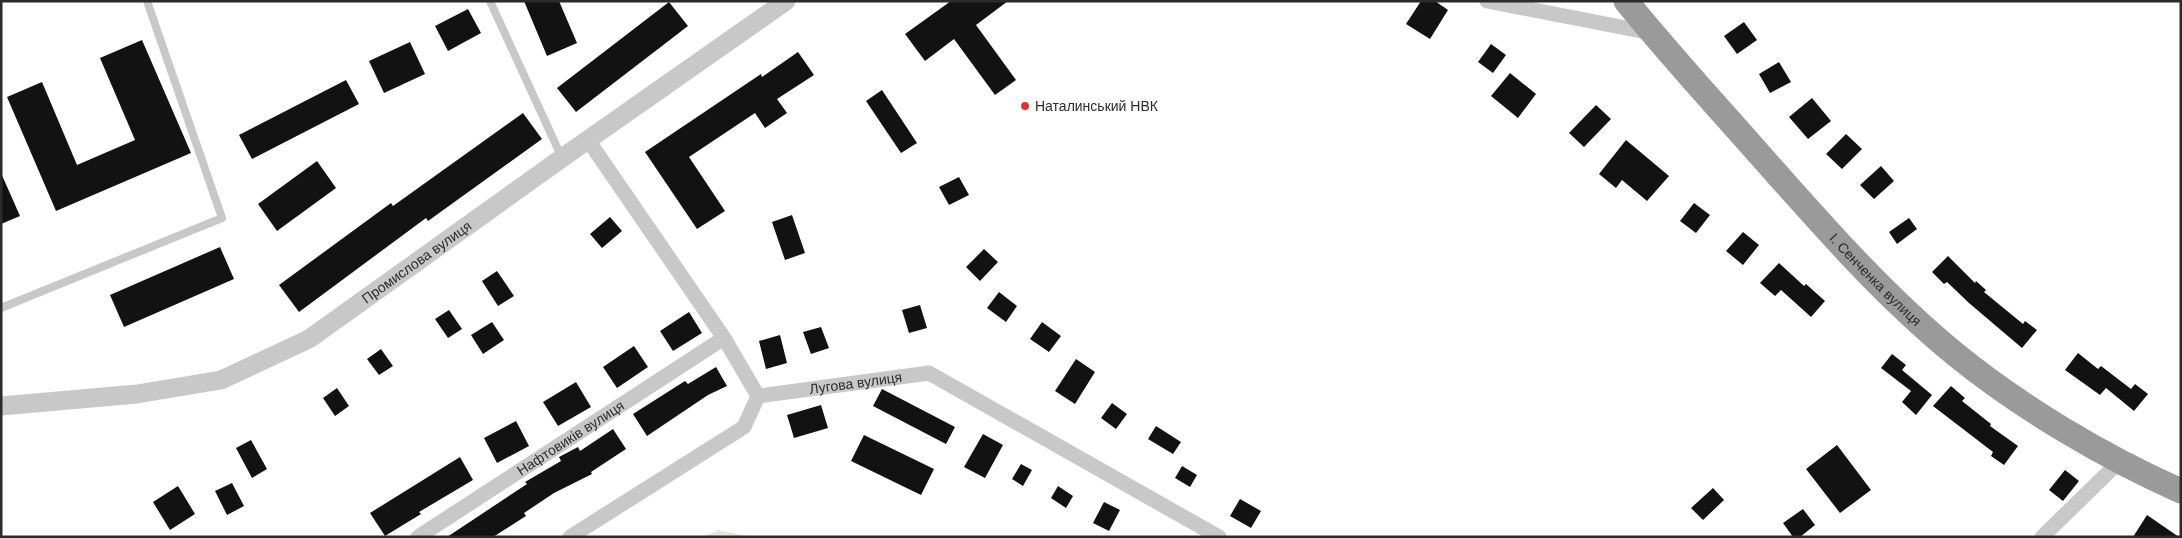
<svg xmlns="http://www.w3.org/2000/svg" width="2182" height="538" viewBox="0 0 2182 538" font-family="Arial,sans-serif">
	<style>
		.green { fill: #dfead8 }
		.building { fill: #121212 }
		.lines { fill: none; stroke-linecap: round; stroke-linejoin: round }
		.service { stroke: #c8c8c8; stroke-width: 8 }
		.minor { stroke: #c8c8c8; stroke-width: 15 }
		.tertiary { stroke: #c8c8c8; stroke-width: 19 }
		.trunk { stroke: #9a9a9a; stroke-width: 25 }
		.poi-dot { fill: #e83228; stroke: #fff; stroke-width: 2 }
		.labels { text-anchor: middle; stroke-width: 5; stroke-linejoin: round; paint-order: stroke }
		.poi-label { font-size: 14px; fill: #2b2b2b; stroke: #fff; text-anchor: start }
		.street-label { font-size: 14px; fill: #2b2b2b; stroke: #fff }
	</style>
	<rect width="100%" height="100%" fill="#fff"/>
	<path class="green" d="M 719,530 L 750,537 L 702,537 Z"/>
	<path class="building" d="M 524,1 L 559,1 L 577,43 L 547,56 Z
		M 951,1 L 1008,1 L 976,25 L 1016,80 L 995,95 L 954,39 L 925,61 L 905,34 Z
		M 1421,1 L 1435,1 L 1448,10 L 1430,39 L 1406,24 Z
		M 669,2 L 688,26 L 576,112 L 557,88 Z
		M 468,9 L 481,33 L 448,51 L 435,26 Z
		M 1744,22 L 1757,40 L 1737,54 L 1724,36 Z
		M 142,40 L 191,153 L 56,211 L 7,97 L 42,82 L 77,165 L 135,140 L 100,58 Z
		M 410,42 L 425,74 L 384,93 L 369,61 Z
		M 1491,44 L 1506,55 L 1493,73 L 1478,62 Z
		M 798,52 L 814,75 L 777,99 L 787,113 L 765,128 L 755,113 L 689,157 L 725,211 L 697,229 L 645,152 L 761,74 L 762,77 Z
		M 1779,62 L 1791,82 L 1770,93 L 1759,74 Z
		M 1510,73 L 1536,94 L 1518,118 L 1491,96 Z
		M 346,80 L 359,104 L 252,159 L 239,135 Z
		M 882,90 L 917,143 L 901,153 L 866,101 Z
		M 1812,98 L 1831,121 L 1808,139 L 1789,117 Z
		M 1596,105 L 1611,119 L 1584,147 L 1569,133 Z
		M 523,113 L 542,139 L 428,221 L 426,218 L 299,312 L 279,285 L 391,203 L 393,206 Z
		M 1846,134 L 1862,149 L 1842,169 L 1826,154 Z
		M 1626,140 L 1669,176 L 1647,201 L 1622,180 L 1616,188 L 1599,174 Z
		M 317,161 L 336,188 L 277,231 L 258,204 Z
		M 1881,166 L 1894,181 L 1874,199 L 1860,185 Z
		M 1,173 L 20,216 L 1,224 Z
		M 959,177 L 969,195 L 949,205 L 939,187 Z
		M 1694,203 L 1710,215 L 1696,233 L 1680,221 Z
		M 792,215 L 805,253 L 785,260 L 772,222 Z
		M 610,217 L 622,231 L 602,248 L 590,234 Z
		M 1909,218 L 1917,229 L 1897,244 L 1889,232 Z
		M 1743,232 L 1759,245 L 1743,265 L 1726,251 Z
		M 220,247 L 234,279 L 124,327 L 110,295 Z
		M 984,249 L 998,262 L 980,281 L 966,267 Z
		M 1948,256 L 1975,283 L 1976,281 L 1986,290 L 1984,292 L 2023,324 L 2025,321 L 2037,330 L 2022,348 L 1969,303 L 1947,282 L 1944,284 L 1932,272 Z
		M 1779,263 L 1804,286 L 1806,284 L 1825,301 L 1811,317 L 1781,290 L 1775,296 L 1760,283 Z
		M 497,271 L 514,296 L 498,306 L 482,281 Z
		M 999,292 L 1017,306 L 1006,322 L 987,308 Z
		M 920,305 L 927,328 L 909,333 L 902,310 Z
		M 449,310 L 462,329 L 448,338 L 435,319 Z
		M 689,312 L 702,333 L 673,351 L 660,331 Z
		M 492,322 L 504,340 L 483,354 L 471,335 Z
		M 1042,322 L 1061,336 L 1049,352 L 1030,339 Z
		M 821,327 L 829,348 L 811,354 L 803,332 Z
		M 780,335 L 787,363 L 766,369 L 759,341 Z
		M 634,346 L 648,367 L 617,388 L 603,367 Z
		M 381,349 L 393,366 L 379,375 L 367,359 Z
		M 2078,353 L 2098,369 L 2101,366 L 2131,389 L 2135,384 L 2148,394 L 2134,411 L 2106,388 L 2100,395 L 2065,370 Z
		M 1892,354 L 1906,365 L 1902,370 L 1932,395 L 1916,415 L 1902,402 L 1911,391 L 1881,368 Z
		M 1076,359 L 1095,372 L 1075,404 L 1055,391 Z
		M 716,367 L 727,386 L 708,395 L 647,436 L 633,414 L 685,381 L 688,384 Z
		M 576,382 L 591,407 L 558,426 L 543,402 Z
		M 1951,386 L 1965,398 L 1962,401 L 1991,424 L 1990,426 L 2018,446 L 2004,465 L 1991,456 L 1993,452 L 1933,406 Z
		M 337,388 L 349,406 L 335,416 L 323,398 Z
		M 882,389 L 955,427 L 946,444 L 873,406 Z
		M 1112,403 L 1127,414 L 1116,429 L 1101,418 Z
		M 821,405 L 828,428 L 794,438 L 787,415 Z
		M 516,421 L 529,446 L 497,463 L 484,438 Z
		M 1156,426 L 1181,442 L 1173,454 L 1148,439 Z
		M 613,429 L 626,449 L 591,472 L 592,474 L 554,493 L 524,513 L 526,516 L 493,537 L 447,537 L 527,484 L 525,482 L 561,461 L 559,457 L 578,447 L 580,451 Z
		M 983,434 L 1003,445 L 985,478 L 964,467 Z
		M 864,435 L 934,469 L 921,495 L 851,461 Z
		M 251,440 L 267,469 L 252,478 L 236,448 Z
		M 1837,445 L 1871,490 L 1840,513 L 1806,469 Z
		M 460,457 L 473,480 L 419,512 L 421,514 L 385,536 L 370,513 Z
		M 1021,464 L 1032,470 L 1023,486 L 1012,479 Z
		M 1182,466 L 1197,475 L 1190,487 L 1175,478 Z
		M 2065,470 L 2079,481 L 2063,501 L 2049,490 Z
		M 232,483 L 244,506 L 227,515 L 215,491 Z
		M 178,486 L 195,514 L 170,530 L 153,502 Z
		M 1058,486 L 1073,496 L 1066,508 L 1051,498 Z
		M 1713,488 L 1724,500 L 1703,520 L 1691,508 Z
		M 1240,499 L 1261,511 L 1251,528 L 1230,516 Z
		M 1104,502 L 1120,510 L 1109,531 L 1093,523 Z
		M 1803,509 L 1815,525 L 1800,537 L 1793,537 L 1783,523 Z
		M 2147,515 L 2179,537 L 2133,537 Z"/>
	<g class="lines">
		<path class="service" d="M 490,1 L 562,158
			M 1,308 L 222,218 L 147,1"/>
		<g class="minor">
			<path d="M 1487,1 L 1652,33"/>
			<path id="s1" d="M 588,140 L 724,338 L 758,396 L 929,373 L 1219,537"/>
			<path id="s2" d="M 418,537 L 724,338"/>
			<path d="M 570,537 L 744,427 L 758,396"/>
			<path d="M 2042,537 L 2120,461"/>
		</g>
		<path class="tertiary" id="s3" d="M 1,406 L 137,394 L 221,380 L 309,339 L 562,158 L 786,1"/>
		<path class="trunk" id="s4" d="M 1626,1 C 1669,54 1715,104 1760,155 C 1822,225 1883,295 1955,354 C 2020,407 2104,457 2181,491"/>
	</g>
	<circle class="poi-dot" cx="1025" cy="106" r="5"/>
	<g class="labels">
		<g class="poi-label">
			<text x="1035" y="111">Наталинський НВК</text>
		</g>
		<g class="street-label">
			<text dy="5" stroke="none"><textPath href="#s3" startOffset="451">Промислова вулиця</textPath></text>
			<text dy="5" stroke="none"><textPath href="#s4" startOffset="374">І. Сенченка вулиця</textPath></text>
			<text dy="5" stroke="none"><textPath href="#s1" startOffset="406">Лугова вулиця</textPath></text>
			<text dy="5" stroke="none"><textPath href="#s2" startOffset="182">Нафтовиків вулиця</textPath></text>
		</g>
	</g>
	<rect width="2182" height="538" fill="none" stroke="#2b2b2b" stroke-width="5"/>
</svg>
